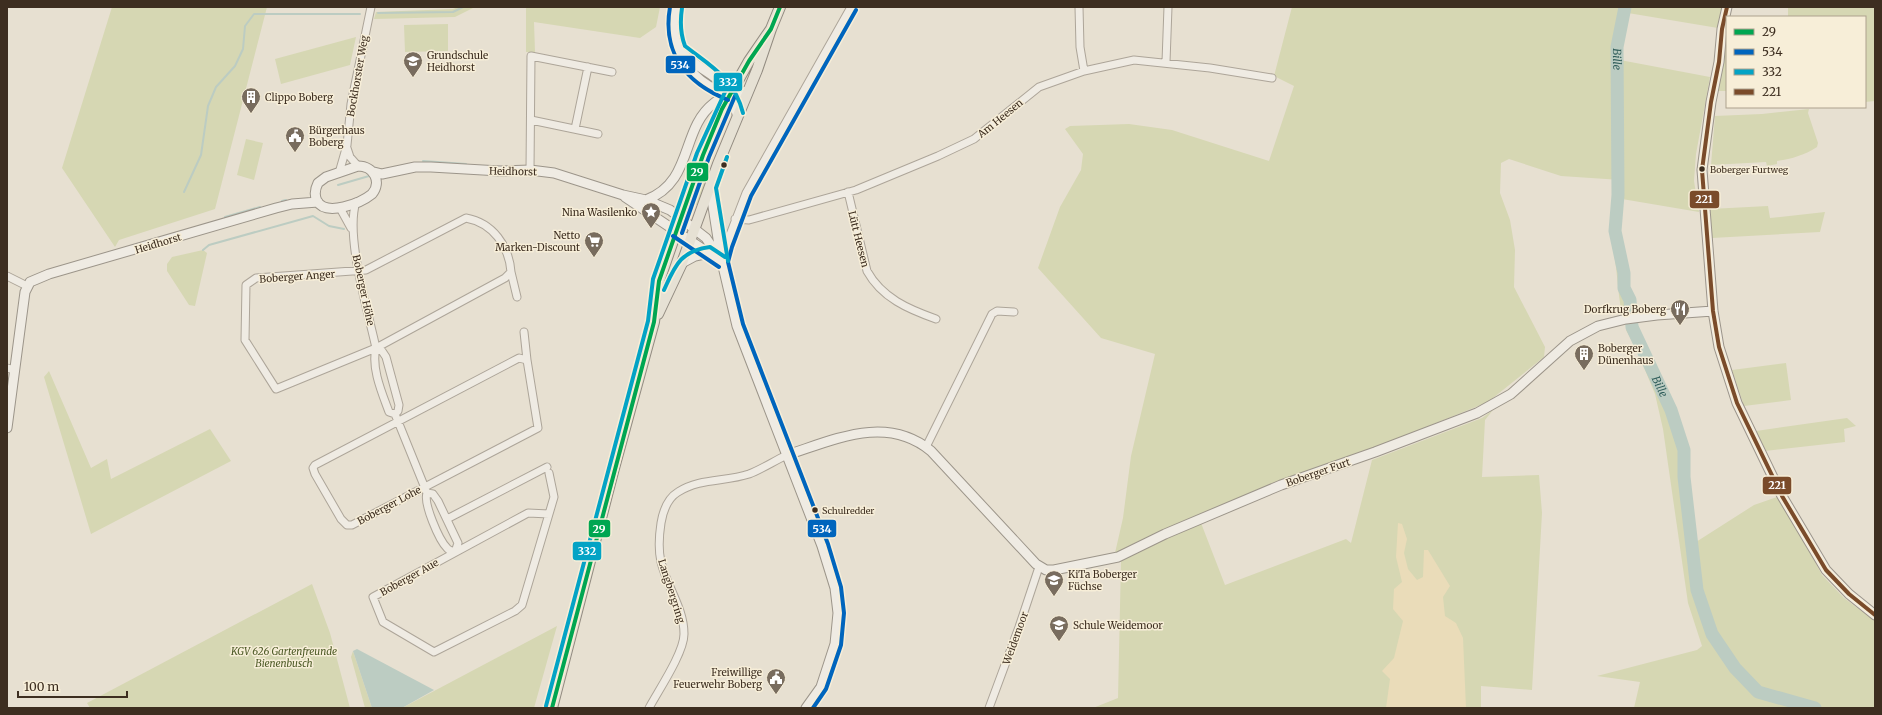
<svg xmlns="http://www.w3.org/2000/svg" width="1882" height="715" viewBox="0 0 1882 715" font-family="Merriweather,serif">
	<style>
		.green { fill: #d6d7b3 }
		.sand { fill: #eadcb9 }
		.water { fill: #bcccc2 }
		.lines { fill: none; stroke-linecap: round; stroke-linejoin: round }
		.stream { stroke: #bcccc2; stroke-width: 2 }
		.river { stroke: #bcccc2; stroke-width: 13 }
		.street-casing { stroke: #ada599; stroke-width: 9 }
		.secondary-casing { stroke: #9c958a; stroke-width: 11 }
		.primary-casing { stroke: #928b80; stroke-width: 12 }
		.street { stroke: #efebe3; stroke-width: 7 }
		.secondary { stroke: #efebe3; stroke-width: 9 }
		.primary { stroke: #e6e1d4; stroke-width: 10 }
		.bus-1-casing { stroke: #f7eed8; stroke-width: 7 }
		.bus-2-casing { stroke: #f7eed8; stroke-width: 7 }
		.bus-3-casing { stroke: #f7eed8; stroke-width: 7 }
		.bus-4-casing { stroke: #f7eed8; stroke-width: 7 }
		.bus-1 { stroke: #00a651; stroke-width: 4 }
		.bus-2 { stroke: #0065bd; stroke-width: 4 }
		.bus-3 { stroke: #03a3c5; stroke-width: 4 }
		.bus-4 { stroke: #7a4b2a; stroke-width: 4 }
		.bus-dot { fill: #3d2e20; stroke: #f7eed8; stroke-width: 1.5 }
		.labels { text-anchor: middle; stroke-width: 3; stroke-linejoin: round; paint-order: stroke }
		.bus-label { font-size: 9px; fill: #3d2e20; stroke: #f7eed8; text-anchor: start }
		.poi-label { font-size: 10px; fill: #3d2e20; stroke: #f7eed8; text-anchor: start }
		.street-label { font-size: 10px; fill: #3d2e20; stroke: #f7eed8 }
		.park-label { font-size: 10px; font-style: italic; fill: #4d5a26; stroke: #f7eed8 }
		.water-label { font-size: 11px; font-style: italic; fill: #2f5d5a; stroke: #f7eed8 }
		.line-badge { stroke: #f7eed8; stroke-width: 1.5 }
		.badge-label { font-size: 11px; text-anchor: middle; font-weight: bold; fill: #fff }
	</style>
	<rect width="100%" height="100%" fill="#e7e0d1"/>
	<path class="green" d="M 112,7 L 267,7 L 215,209 L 119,240 L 115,247 L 62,168 Z
		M 458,7 L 475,7 L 455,17 L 374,19 L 376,12 L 453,9 Z
		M 526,7 L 660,7 L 656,27 L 640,38 L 534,22 L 535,52 L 526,52 Z
		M 1292,7 L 1622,7 L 1614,46 L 1615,102 L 1620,157 L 1618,103 L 1620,60 L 1710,77 L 1696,154 L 1694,181 L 1699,212 L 1622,199 L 1621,180 L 1561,176 L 1509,159 L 1501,163 L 1500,193 L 1510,220 L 1515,250 L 1514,287 L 1545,347 L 1544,357 L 1488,402 L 1115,553 L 1123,518 L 1131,456 L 1155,354 L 1101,338 L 1038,268 L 1060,207 L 1081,170 L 1083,154 L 1065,129 L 1070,126 L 1129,124 L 1172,130 L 1269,161 L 1294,86 L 1274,76 Z
		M 1630,7 L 1723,7 L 1718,28 L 1628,13 Z
		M 1788,7 L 1875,7 L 1875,101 L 1865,102 L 1865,17 L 1788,17 Z
		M 448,24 L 448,51 L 405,52 L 404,25 Z
		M 1727,29 L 1727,91 L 1717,91 Z
		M 356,37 L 350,65 L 281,84 L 275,59 Z
		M 728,107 L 730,108 L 707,173 L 699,206 L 694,204 C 706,172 711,138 728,107 Z
		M 1809,109 L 1808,113 L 1818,143 L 1817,147 C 1805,155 1791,159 1777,161 L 1777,164 L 1767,166 L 1766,162 L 1711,165 L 1715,116 L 1762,114 Z
		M 246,139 L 263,143 L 254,180 L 237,175 Z
		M 1768,206 L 1770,218 L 1825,212 L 1820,232 L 1712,238 L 1710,209 Z
		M 1612,246 L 1615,246 L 1621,290 L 1628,312 L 1622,313 C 1617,291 1618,268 1612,246 Z
		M 203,250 L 207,253 L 195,306 L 189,305 L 167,271 L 167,264 L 172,257 Z
		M 1638,325 L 1653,366 L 1674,407 L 1688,450 L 1688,477 L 1696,542 L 1754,505 L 1777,497 L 1798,530 L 1822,575 L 1844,598 L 1875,621 L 1875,708 L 1634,708 L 1640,682 L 1597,676 L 1697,650 L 1702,646 L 1688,603 L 1663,429 L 1655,394 L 1638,353 L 1626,330 Z
		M 1786,363 L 1791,400 L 1744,406 L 1732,370 Z
		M 49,371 L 91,468 L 107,459 L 111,479 L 210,429 L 231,461 L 91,534 L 44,377 Z
		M 1493,410 L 1485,420 L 1482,477 L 1539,475 L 1542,513 L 1532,690 L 1481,686 L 1481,708 L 1093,708 L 1118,698 L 1121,561 L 1165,538 L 1201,523 L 1225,585 L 1346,539 L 1351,543 L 1372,460 L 1482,418 Z
		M 1847,418 L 1856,426 L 1844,429 L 1845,442 L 1765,451 L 1756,431 Z
		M 312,584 L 330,633 L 350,708 L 90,708 L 87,703 Z
		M 557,626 L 534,708 L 402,708 Z
		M 353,651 L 372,708 L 365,708 L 351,657 Z"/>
	<path class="sand" d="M 1398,523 L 1402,524 L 1407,539 L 1404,553 L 1408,569 L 1417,580 L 1423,577 L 1424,550 L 1428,550 L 1450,586 L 1443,597 L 1445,616 L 1456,623 L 1463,638 L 1466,708 L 1386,708 L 1390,679 L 1382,671 L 1394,658 L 1403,621 L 1393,609 L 1394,589 L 1402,582 L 1396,557 Z"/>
	<path class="water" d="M 357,649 L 434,690 L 402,708 L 372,708 L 353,651 Z"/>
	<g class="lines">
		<path class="stream" d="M 378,13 L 453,12 L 463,7
			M 423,161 L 466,164
			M 338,185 L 369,176
			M 184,192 L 201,155 L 208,106 L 216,87 L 235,66 L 243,49 L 245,26 L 254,14 L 360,14
			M 282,201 L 286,200
			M 225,217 L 260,207
			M 203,250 L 209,245 L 313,216 L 329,226 L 344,229"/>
		<path class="river" id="s1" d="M 1625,7 L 1617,47 L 1618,195 L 1615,231 L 1624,273 L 1624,288 L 1630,300 L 1632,327 L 1671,410 L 1684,450 L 1684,477 L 1697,590 L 1712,634 L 1735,668 L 1758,692 L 1815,708"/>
		<defs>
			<path id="street" d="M 1079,7 L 1080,47 L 1084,71
				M 1166,62 L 1168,7
				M 531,120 L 598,134
				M 575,129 L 588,67
				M 347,148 L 350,157 L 358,166
				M 530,170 L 531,56 L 612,72
				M 339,173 L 347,145 L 351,104 L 371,7
				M 848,192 L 867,271 C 882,298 908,309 936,319
				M 356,202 C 345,236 368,311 376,348 C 371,368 382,393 389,412 L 395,414
				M 340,208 L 351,228
				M 466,218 C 493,223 509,246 511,272 L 505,278 L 376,348 L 276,389 L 245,340 L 246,285 L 256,278 L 366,270 Z
				M 735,219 L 749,220 L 856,190 L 938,156 L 974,139 L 1039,87 L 1084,71 L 1134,60 L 1210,68 L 1272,78
				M 722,260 L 726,245 L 746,193 L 851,7
				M 511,272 L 517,297
				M 7,276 L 27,286
				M 524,332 L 527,360
				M 376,348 L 382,351 L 386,357 L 399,405 L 398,411 L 395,414
				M 519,358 L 527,360 L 538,428 L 352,525 L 347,525 L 341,519 L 315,474 L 313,468 L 315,465 Z
				M 7,368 L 15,370
				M 395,414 L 427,493 C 423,503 439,540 447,548 C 449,551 452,551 455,552 L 458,543 L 438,501 L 433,494 L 427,493
				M 926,447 L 992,314 L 997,311 L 1014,312
				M 528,513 L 549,514 L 522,605 L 515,611 L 434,652 L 383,622 L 373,597 Z
				M 549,514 L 554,497 L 549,473
				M 447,519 L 547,467
				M 649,708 C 658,691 684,653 684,634 C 684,608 667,587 661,562 C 658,549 659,536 661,523 C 663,511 668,498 678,492 C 700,478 725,482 749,474 C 762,469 774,461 787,455
				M 989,708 L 1019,627 L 1039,567"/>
			<path id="secondary" d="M 676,7 C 663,49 702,103 747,91
				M 1727,7 L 1722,29 L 1719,62 L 1711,102 L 1702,170 L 1713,311 L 1719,347 L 1737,403 L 1782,496 L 1826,570 L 1849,594 L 1875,615
				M 681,52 C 706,77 727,73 737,114
				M 358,166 C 374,166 382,182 372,194 C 361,203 326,217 317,201 C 314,195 315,189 318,183 L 326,177 Z
				M 374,172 L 382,174 L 415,167 L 431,167 L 500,171 L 530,170 L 554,173 L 623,195 L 646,200 L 670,210 L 706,238 L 722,262 L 737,326 L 822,546 L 835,588 L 838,613 L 835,644 L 821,687 L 806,708
				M 710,187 L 721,258
				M 625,197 L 719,260
				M 646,200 C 694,182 680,129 714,103 C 718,100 725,97 730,94
				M 682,263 L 695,256 L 709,253
				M 7,428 L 25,292 L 30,282 L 49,274 L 276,208 L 292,204 L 318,202
				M 787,455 C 834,440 886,414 931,451 L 1036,564 L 1046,570 L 1054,570 L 1118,557 L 1165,534 L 1281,485 L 1375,452 L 1477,413 L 1511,394 L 1570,341 L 1598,326 L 1626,319 L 1657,315 L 1713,311"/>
			<path id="primary" d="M 658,314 L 682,263 L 718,164 L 757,70 L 771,29 L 780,7
				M 552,708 L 613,472 L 654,322 L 659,281 L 703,155 L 722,109 L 749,61 L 771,29"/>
		</defs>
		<use href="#street" class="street-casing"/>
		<use href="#secondary" class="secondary-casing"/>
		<use href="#primary" class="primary-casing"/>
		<use href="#street" class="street"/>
		<use href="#secondary" class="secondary"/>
		<use href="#primary" class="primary"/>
		<defs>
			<path id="bus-1" d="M 552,708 L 654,322 L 659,281 L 703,155 L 722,109 L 749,61 L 771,29 L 780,7"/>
			<path id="bus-2" d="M 670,7 C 662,53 686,83 728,100
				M 682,233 L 709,157 L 735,96
				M 673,236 L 719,267
				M 813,708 L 826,689 L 841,645 L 844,613 L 841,587 L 828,544 L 743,324 L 728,262 L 732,247 L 751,196 L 856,10"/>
			<path id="bus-3" d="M 682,8 C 680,21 680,33 685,46 C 712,67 734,78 743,113
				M 727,157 L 716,188 L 728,261
				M 664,290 C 675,266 680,251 710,247 L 725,257
				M 546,706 L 648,321 L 653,279 L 697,153 L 725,92"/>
			<path id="bus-4" d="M 1727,7 L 1722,29 L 1719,62 L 1711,102 L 1702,170 L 1713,311 L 1719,347 L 1737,403 L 1782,496 L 1826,570 L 1849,594 L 1875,615"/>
		</defs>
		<use href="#bus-1" class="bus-1-casing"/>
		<use href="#bus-2" class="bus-2-casing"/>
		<use href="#bus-3" class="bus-3-casing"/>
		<use href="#bus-4" class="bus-4-casing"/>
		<use href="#bus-1" class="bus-1"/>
		<use href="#bus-2" class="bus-2"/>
		<use href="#bus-3" class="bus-3"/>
		<use href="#bus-4" class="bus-4"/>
	</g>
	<defs>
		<symbol id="school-pin" viewBox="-11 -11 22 30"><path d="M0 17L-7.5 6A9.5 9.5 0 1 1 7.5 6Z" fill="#786c5e" stroke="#f7eed8"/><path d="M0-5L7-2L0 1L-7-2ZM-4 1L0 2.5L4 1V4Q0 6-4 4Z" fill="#fff"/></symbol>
		<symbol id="building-pin" viewBox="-11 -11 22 30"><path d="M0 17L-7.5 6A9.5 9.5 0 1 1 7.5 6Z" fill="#786c5e" stroke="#f7eed8"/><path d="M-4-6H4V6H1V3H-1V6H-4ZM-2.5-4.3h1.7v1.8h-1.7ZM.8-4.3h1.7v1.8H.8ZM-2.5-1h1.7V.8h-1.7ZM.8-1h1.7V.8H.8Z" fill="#fff"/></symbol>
		<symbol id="civic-pin" viewBox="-11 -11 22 30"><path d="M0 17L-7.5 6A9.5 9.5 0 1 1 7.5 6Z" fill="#786c5e" stroke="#f7eed8"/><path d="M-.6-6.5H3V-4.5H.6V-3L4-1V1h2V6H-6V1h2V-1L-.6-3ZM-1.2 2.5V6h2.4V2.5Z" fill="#fff"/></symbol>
		<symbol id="sight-pin" viewBox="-11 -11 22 30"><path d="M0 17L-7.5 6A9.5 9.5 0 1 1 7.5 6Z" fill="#786c5e" stroke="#f7eed8"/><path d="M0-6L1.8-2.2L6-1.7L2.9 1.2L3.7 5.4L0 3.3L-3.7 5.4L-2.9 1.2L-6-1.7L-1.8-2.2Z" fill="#fff"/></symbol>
		<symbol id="supermarket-pin" viewBox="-11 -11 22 30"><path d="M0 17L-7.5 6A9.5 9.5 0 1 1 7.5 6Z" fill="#786c5e" stroke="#f7eed8"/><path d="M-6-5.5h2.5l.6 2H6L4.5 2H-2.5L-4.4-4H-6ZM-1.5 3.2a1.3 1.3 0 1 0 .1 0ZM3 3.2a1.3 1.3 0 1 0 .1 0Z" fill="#fff"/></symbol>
		<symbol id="restaurant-pin" viewBox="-11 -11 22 30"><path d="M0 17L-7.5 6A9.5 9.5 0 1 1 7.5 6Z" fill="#786c5e" stroke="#f7eed8"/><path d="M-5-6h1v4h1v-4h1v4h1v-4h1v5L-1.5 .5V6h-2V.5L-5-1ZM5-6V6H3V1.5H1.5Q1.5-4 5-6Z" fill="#fff"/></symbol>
	</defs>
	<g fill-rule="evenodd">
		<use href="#school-pin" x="402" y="50" width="22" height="30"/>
		<use href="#building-pin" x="240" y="86" width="22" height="30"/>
		<use href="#civic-pin" x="284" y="125" width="22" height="30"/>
		<use href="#sight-pin" x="640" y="201" width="22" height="30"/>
		<use href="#supermarket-pin" x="583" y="230" width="22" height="30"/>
		<use href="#restaurant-pin" x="1669" y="298" width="22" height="30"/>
		<use href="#building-pin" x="1573" y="343" width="22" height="30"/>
		<use href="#school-pin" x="1043" y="569" width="22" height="30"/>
		<use href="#school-pin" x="1048" y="614" width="22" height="30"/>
		<use href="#civic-pin" x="765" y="667" width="22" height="30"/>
	</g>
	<g class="bus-dot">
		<circle cx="724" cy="165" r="3.5"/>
		<circle cx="1702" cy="169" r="3.5"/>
		<circle cx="815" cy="510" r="3.5"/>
	</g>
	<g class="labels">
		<g class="bus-label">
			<text x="1710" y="173">Boberger Furtweg</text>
			<text x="822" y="514">Schulredder</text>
		</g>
		<g class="poi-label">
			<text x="427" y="59">Grundschule<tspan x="427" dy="12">Heidhorst</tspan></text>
			<text x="265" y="101">Clippo Boberg</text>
			<text x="309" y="134">Bürgerhaus<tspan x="309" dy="12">Boberg</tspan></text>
			<text x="637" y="216" text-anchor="end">Nina Wasilenko</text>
			<text x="580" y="239" text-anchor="end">Netto<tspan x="580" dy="12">Marken-Discount</tspan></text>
			<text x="1666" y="313" text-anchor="end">Dorfkrug Boberg</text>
			<text x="1598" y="352">Boberger<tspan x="1598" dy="12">Dünenhaus</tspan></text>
			<text x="1068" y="578">KiTa Boberger<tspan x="1068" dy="12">Füchse</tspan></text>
			<text x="1073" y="629">Schule Weidemoor</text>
			<text x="762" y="676" text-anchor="end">Freiwillige<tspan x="762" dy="12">Feuerwehr Boberg</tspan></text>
		</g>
		<g class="street-label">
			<text transform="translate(357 76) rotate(-80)" y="4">Bockhorster Weg</text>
			<text transform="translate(1000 118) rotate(-39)" y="4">Am Heesen</text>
			<text transform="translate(513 171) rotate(1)" y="4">Heidhorst</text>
			<text transform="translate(859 239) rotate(76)" y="4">Lütt Heesen</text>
			<text transform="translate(158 243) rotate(-17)" y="4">Heidhorst</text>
			<text transform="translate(297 276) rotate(-4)" y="4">Boberger Anger</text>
			<text transform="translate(364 290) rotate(78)" y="4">Boberger Höhe</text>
			<text transform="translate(1318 472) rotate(-19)" y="4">Boberger Furt</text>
			<text transform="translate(389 505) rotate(-28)" y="4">Boberger Lohe</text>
			<text transform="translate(409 577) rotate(-29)" y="4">Boberger Aue</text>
			<text transform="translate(672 591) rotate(72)" y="4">Langbergring</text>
			<text transform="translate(1015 638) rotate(-70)" y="4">Weidemoor</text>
		</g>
		<g class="park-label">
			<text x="284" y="655">KGV 626 Gartenfreunde<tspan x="284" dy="12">Bienenbusch</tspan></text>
		</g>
		<g class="water-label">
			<text dy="4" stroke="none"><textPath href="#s1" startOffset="53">Bille</textPath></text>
			<text dy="4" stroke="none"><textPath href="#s1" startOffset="389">Bille</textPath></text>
		</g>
	</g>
	<g class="line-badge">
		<rect x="665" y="55" width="31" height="19" rx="4" fill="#0065bd"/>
		<rect x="713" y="72" width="30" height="20" rx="4" fill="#03a3c5"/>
		<rect x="686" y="162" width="23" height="20" rx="4" fill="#00a651"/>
		<rect x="1689" y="190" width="31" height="19" rx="4" fill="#7a4b2a"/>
		<rect x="1762" y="476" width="30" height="19" rx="4" fill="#7a4b2a"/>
		<rect x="588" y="519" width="23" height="19" rx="4" fill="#00a651"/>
		<rect x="807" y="519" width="30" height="19" rx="4" fill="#0065bd"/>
		<rect x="572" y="541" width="30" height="20" rx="4" fill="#03a3c5"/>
	</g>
	<g class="badge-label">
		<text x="680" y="69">534</text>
		<text x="728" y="86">332</text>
		<text x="697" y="176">29</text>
		<text x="1704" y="203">221</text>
		<text x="1777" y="489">221</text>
		<text x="599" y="533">29</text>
		<text x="822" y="533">534</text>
		<text x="587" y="555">332</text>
	</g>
	<rect width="1882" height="715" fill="none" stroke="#3d2e20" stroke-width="16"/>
	<rect x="1726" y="16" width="140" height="92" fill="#f7eed8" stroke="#ada18e"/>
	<rect x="1734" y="29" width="20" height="6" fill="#00a651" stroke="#ada18e"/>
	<text x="1762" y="36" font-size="12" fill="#3d2e20">29</text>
	<rect x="1734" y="49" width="20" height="6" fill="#0065bd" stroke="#ada18e"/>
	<text x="1762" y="56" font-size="12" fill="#3d2e20">534</text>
	<rect x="1734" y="69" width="20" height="6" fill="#03a3c5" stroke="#ada18e"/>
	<text x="1762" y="76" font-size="12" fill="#3d2e20">332</text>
	<rect x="1734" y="89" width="20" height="6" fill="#7a4b2a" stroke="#ada18e"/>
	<text x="1762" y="96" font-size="12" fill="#3d2e20">221</text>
	<path d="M18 691v6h109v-6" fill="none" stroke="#3d2e20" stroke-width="2"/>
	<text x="24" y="691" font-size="12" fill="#3d2e20" stroke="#f7eed8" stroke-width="3" paint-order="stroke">100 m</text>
</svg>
